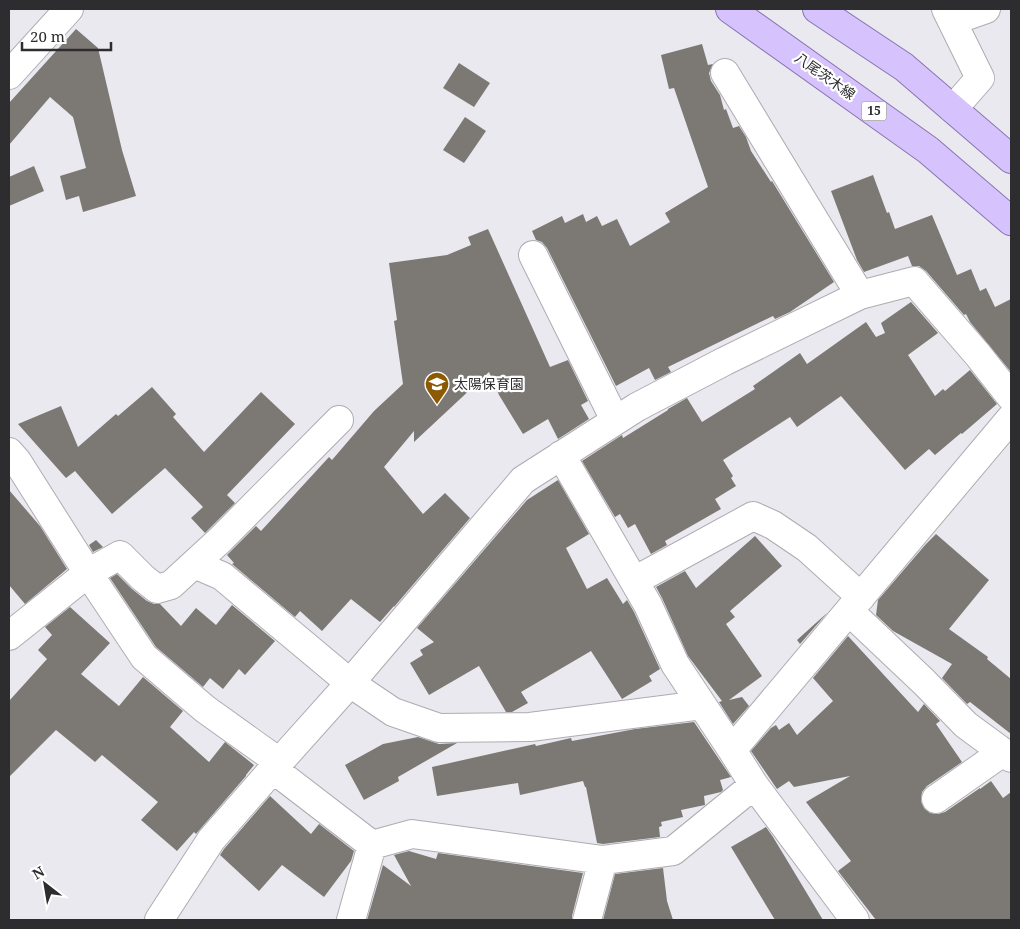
<svg xmlns="http://www.w3.org/2000/svg" width="1020" height="929" viewBox="0 0 1020 929" font-family="'Noto Serif','Noto Sans JP',serif">
	<style>
		.building { fill: #7c7974 }
		.lines { fill: none; stroke-linecap: round; stroke-linejoin: round }
		.minor-casing { stroke: #aeacb2; stroke-width: 30 }
		.major-casing { stroke: #8974b3; stroke-width: 30 }
		.minor { stroke: #fff; stroke-width: 28 }
		.major { stroke: #d6c2fc; stroke-width: 28 }
		.labels { text-anchor: middle; stroke-width: 4.5; stroke-linejoin: round; paint-order: stroke }
		.shield { fill: #fff; stroke: #6c6b6d; stroke-width: 1 }
		.shield-label { font-size: 12px; font-weight: bold; fill: #2d2c2e }
		.street-label { font-size: 14px; fill: #2d2c2e; stroke: #fff }
		.poi-label { font-size: 14px; fill: #2d2c2e; stroke: #fff; text-anchor: start }
	</style>
	<rect width="100%" height="100%" fill="#eae9ef"/>
	<path class="building" d="M 76,29 L 98,48 L 122,150 L 136,196 L 83,212 L 79,196 L 66,200 L 60,176 L 86,168 L 73,117 L 50,97 L 9,145 L 9,103 Z
		M 702,44 L 708,65 L 713,64 L 709,73 L 711,81 L 720,95 L 724,110 L 726,109 L 733,128 L 739,126 L 746,137 L 751,151 L 771,182 L 772,181 L 834,282 L 790,312 L 775,319 L 773,316 L 668,367 L 671,372 L 655,380 L 649,368 L 616,386 L 547,248 L 542,242 L 536,240 L 532,231 L 562,216 L 565,223 L 583,214 L 586,222 L 597,216 L 602,226 L 617,219 L 630,246 L 670,222 L 665,213 L 708,187 L 674,88 L 669,89 L 661,55 Z
		M 459,63 L 490,83 L 474,107 L 443,88 Z
		M 465,117 L 486,131 L 464,163 L 443,150 Z
		M 34,166 L 44,191 L 9,206 L 9,177 Z
		M 873,175 L 887,213 L 889,212 L 895,229 L 932,215 L 957,275 L 971,269 L 980,291 L 986,288 L 995,307 L 1011,299 L 1011,372 L 970,322 L 966,314 L 964,315 L 926,271 L 919,266 L 912,266 L 908,256 L 864,272 L 857,260 L 831,191 Z
		M 488,229 L 550,367 L 568,360 L 588,401 L 581,405 L 589,419 L 558,439 L 548,419 L 523,434 L 499,395 L 489,372 L 414,442 L 414,431 L 384,467 L 423,514 L 445,493 L 470,518 L 394,607 L 394,606 L 380,622 L 351,599 L 322,631 L 300,611 L 295,617 L 232,564 L 234,563 L 227,555 L 256,526 L 261,531 L 329,457 L 332,460 L 374,411 L 403,384 L 394,321 L 397,320 L 389,263 L 447,255 L 471,245 L 468,237 Z
		M 911,302 L 938,333 L 908,355 L 935,396 L 943,389 L 945,391 L 970,370 L 997,404 L 962,434 L 961,433 L 935,455 L 929,449 L 905,470 L 841,396 L 797,427 L 790,417 L 723,460 L 733,476 L 731,478 L 736,486 L 715,499 L 721,509 L 665,541 L 667,545 L 651,554 L 635,524 L 628,528 L 620,514 L 615,517 L 582,461 L 622,435 L 623,438 L 668,410 L 668,409 L 687,398 L 702,422 L 755,389 L 753,386 L 800,353 L 807,364 L 866,322 L 876,337 L 885,333 L 881,323 Z
		M 152,387 L 176,414 L 173,417 L 204,452 L 261,392 L 295,424 L 227,495 L 235,503 L 205,533 L 191,518 L 203,507 L 165,468 L 112,514 L 75,471 L 66,478 L 18,424 L 61,406 L 78,447 L 116,414 L 118,416 Z
		M 558,480 L 589,534 L 566,548 L 587,589 L 607,578 L 623,604 L 627,600 L 634,612 L 660,669 L 649,676 L 652,681 L 622,699 L 591,651 L 521,692 L 528,703 L 512,712 L 506,712 L 479,666 L 429,695 L 410,663 L 423,655 L 420,650 L 434,642 L 417,628 L 527,500 Z
		M 9,490 L 40,526 L 67,569 L 25,604 L 9,585 Z
		M 936,534 L 989,580 L 949,629 L 988,657 L 987,659 L 1011,679 L 1011,734 L 970,702 L 967,704 L 942,678 L 952,664 L 893,631 L 876,615 L 878,600 L 926,544 Z
		M 755,536 L 782,566 L 730,611 L 735,617 L 726,624 L 762,676 L 729,700 L 742,697 L 749,706 L 733,724 L 719,702 L 722,701 L 688,656 L 662,598 L 656,587 L 685,571 L 696,588 Z
		M 96,540 L 103,547 L 93,552 L 89,545 Z
		M 117,574 L 132,589 L 147,601 L 154,604 L 160,604 L 181,626 L 196,608 L 216,625 L 232,605 L 275,641 L 245,675 L 239,669 L 223,689 L 210,678 L 203,687 L 156,647 L 110,578 Z
		M 70,607 L 110,643 L 81,674 L 119,706 L 143,677 L 183,711 L 170,727 L 209,762 L 225,742 L 254,765 L 246,775 L 246,776 L 196,834 L 194,832 L 177,851 L 141,820 L 158,802 L 102,755 L 95,762 L 56,730 L 9,777 L 9,701 L 47,659 L 38,650 L 52,635 L 45,627 Z
		M 827,613 L 800,644 L 797,640 Z
		M 848,636 L 918,712 L 924,704 L 940,721 L 936,724 L 962,762 L 927,786 L 922,792 L 921,801 L 924,808 L 930,813 L 938,814 L 945,812 L 980,788 L 980,789 L 991,781 L 1003,798 L 1011,792 L 1011,920 L 876,920 L 838,871 L 851,861 L 806,802 L 850,776 L 794,787 L 789,781 L 777,789 L 751,751 L 771,728 L 776,725 L 779,730 L 789,723 L 797,735 L 833,701 L 813,678 Z
		M 694,722 L 731,777 L 720,780 L 723,790 L 721,792 L 704,796 L 705,805 L 681,810 L 683,817 L 661,822 L 662,826 L 659,827 L 660,837 L 603,844 L 597,843 L 586,787 L 585,787 L 583,781 L 520,795 L 518,783 L 437,796 L 432,767 L 535,744 L 536,746 L 571,738 L 572,741 L 635,729 Z
		M 418,737 L 439,744 L 457,743 L 398,777 L 399,781 L 364,800 L 345,765 L 383,744 Z
		M 270,796 L 311,834 L 319,824 L 354,851 L 351,861 L 324,897 L 282,865 L 259,891 L 220,855 L 224,849 Z
		M 766,827 L 773,837 L 823,920 L 775,920 L 731,847 Z
		M 409,851 L 436,859 L 438,853 L 583,873 L 572,916 L 572,920 L 367,920 L 383,865 L 411,886 L 394,855 Z
		M 663,868 L 667,901 L 673,920 L 603,920 L 615,874 Z"/>
	<g class="lines">
		<defs>
			<path id="minor" d="M 946,9 L 980,78 L 953,109
				M 952,21 L 986,9
				M 725,73 L 860,295
				M 9,75 L 69,9
				M 533,255 L 615,420
				M 9,452 L 17,461 L 88,573 L 144,657 L 205,709 L 279,762
				M 561,455 L 648,605 L 675,664 L 732,750
				M 194,564 L 222,576 L 350,683 L 393,712 L 439,728 L 530,727 L 702,705
				M 634,581 L 753,516 L 773,525 L 807,548 L 861,597
				M 849,611 L 924,682 L 966,725 L 1011,758
				M 9,636 L 88,573 L 120,555 L 143,578 L 157,589 L 171,585 L 220,540 L 339,420
				M 273,769 L 372,845
				M 936,799 L 1003,752
				M 159,920 L 211,840 L 273,769 L 350,683 L 523,480 L 637,407 L 725,361 L 860,295 L 914,281 L 978,355 L 1011,397
				M 351,920 L 372,845 L 412,834 L 603,860 L 673,851 L 754,785
				M 587,920 L 603,860
				M 855,920 L 754,785 L 732,750 L 1011,418"/>
			<path id="major" d="M 730,9 L 928,150 L 1011,221
				M 817,9 L 904,67 L 1011,159"/>
		</defs>
		<use href="#minor" class="minor-casing"/>
		<use href="#major" class="major-casing"/>
		<use href="#minor" class="minor"/>
		<use href="#major" class="major"/>
	</g>
	<defs>
		<symbol id="school-pin" viewBox="-11 -11 22 30"><path d="M0 17L-7.5 6A9.5 9.5 0 1 1 7.5 6Z" fill="#8b5a02" stroke="#fff"/><path d="M0-5L7-2L0 1L-7-2ZM-4 1L0 2.5L4 1V4Q0 6-4 4Z" fill="#fff"/></symbol>
	</defs>
	<g fill-rule="evenodd">
		<use href="#school-pin" x="423" y="370" width="28" height="38"/>
	</g>
	<g class="labels">
		<rect class="shield" x="861.5" y="101.5" width="25" height="19" rx="4"/>
		<g class="shield-label">
			<text x="874" y="115">15</text>
		</g>
		<g class="street-label">
			<text transform="translate(825 76) rotate(35)" y="5">八尾茨木線</text>
		</g>
		<g class="poi-label">
			<text x="454" y="389">太陽保育園</text>
		</g>
	</g>
	<rect width="1020" height="929" fill="none" stroke="#2d2c2e" stroke-width="20"/>
	<g transform="translate(45 884) rotate(329)" stroke="#ffffff" stroke-width="4" paint-order="stroke">
	<path d="M0-4L9 19L0 12L-9 19Z" fill="#2d2c2e"/>
	<text y="-8" font-size="14" font-weight="bold" text-anchor="middle" fill="#2d2c2e">N</text>
	</g>
	<path d="M22 42v8h89v-8" fill="none" stroke="#2d2c2e" stroke-width="2.5"/>
	<text x="30" y="42" font-size="15" fill="#2d2c2e" stroke="#ffffff" stroke-width="4" paint-order="stroke">20 m</text>
</svg>
